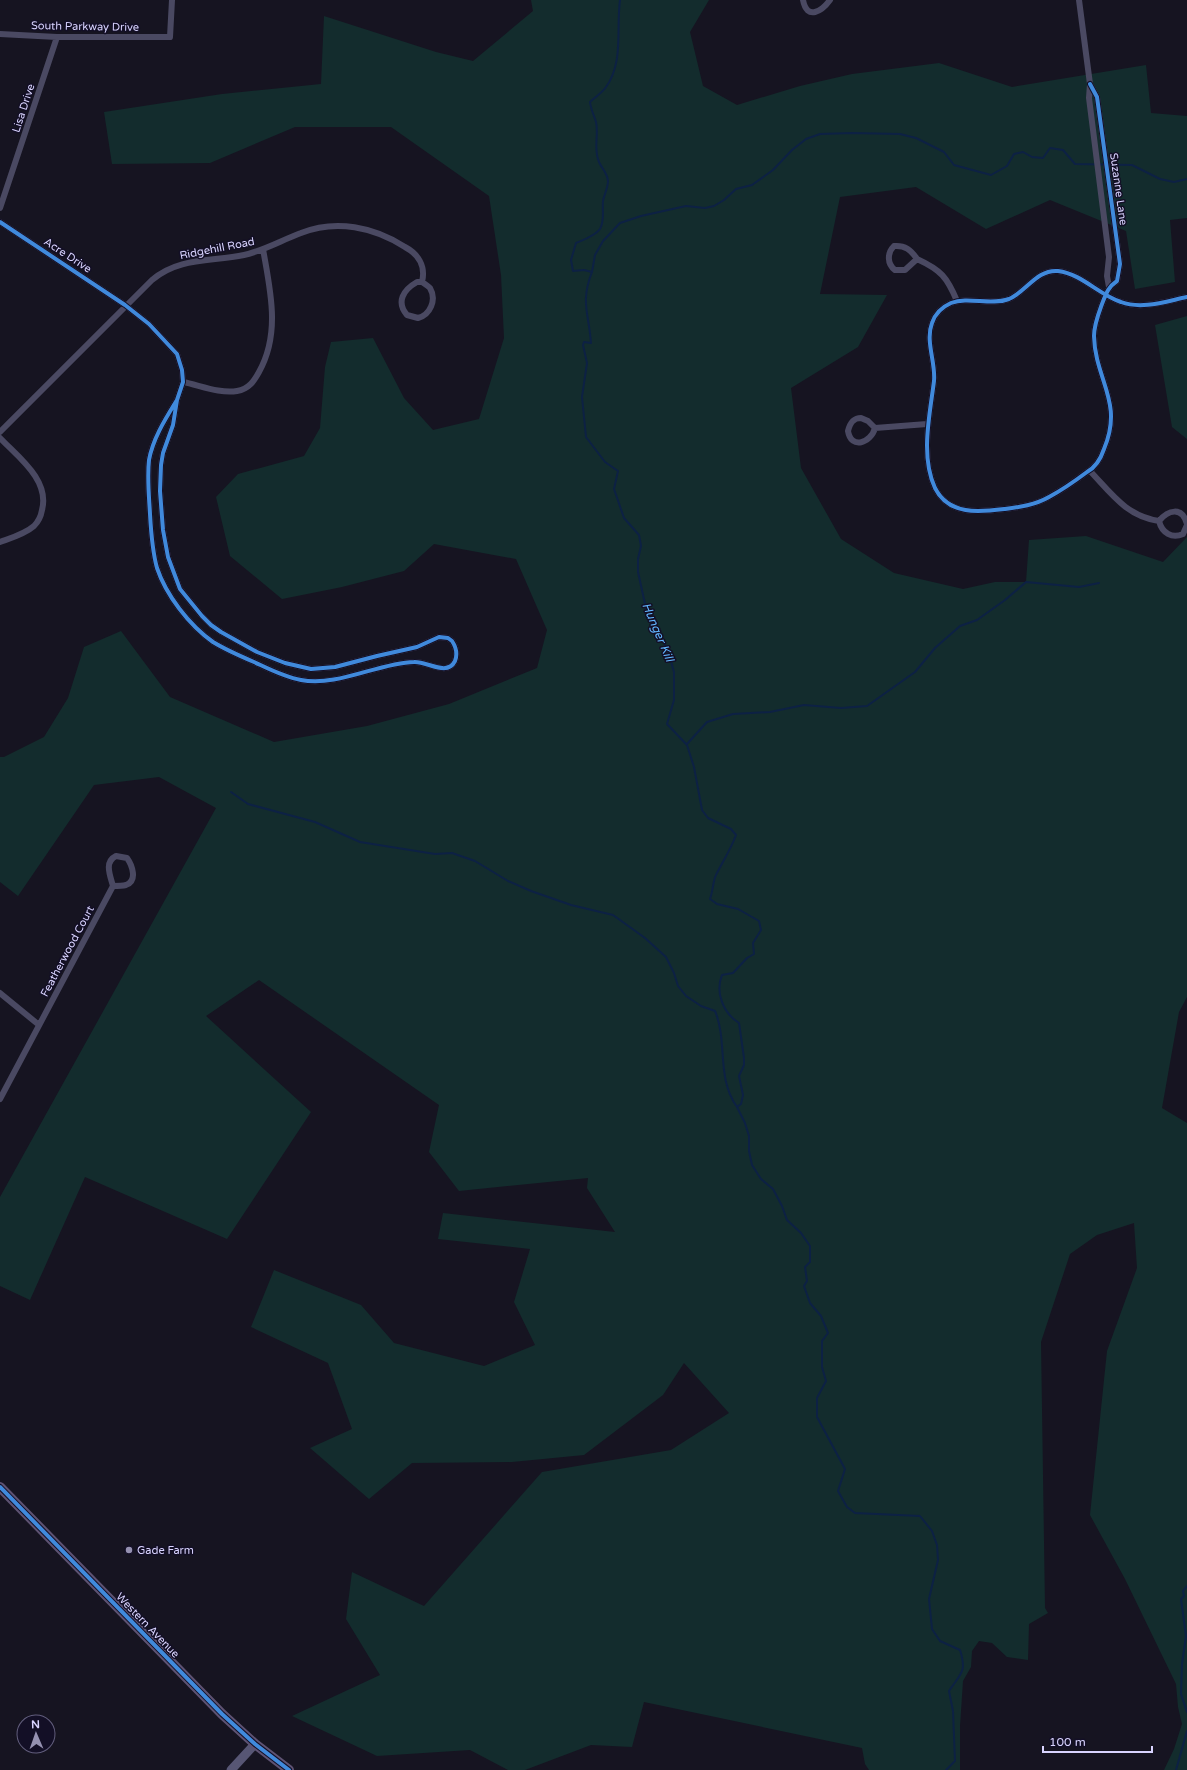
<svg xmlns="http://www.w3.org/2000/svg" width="1187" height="1770" viewBox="0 0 1187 1770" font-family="'Varela Round',sans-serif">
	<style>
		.green { fill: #132c2d }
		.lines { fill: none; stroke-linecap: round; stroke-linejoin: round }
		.stream { stroke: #0d2144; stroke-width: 2 }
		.minor { stroke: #4a4962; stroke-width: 6 }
		.secondary { stroke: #575674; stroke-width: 9 }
		.primary { stroke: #5e5373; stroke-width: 10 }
		.cycleway-casing { stroke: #130f26; stroke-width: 6 }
		.cycleway { stroke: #408adc; stroke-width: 4 }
		.poi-dot { fill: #9591b1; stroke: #130f26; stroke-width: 1.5 }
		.labels { text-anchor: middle; stroke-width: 3; stroke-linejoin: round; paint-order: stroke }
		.street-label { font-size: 11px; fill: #d9d4ff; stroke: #130f26 }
		.poi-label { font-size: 11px; fill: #d9d4ff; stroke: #130f26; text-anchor: start }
		.water-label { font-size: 12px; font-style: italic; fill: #62b6ff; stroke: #130f26 }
	</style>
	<rect width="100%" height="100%" fill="#161421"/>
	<path class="green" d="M 531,0 L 709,0 L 690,32 L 703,86 L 737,105 L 800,86 L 852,74 L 939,63 L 1012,87 L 1146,65 L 1151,113 L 1187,116 L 1187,218 L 1170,220 L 1175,282 L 1135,289 L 1126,231 L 1050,200 L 986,229 L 916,187 L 840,197 L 820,294 L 887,295 L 858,347 L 791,388 L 801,468 L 841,539 L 894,573 L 963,589 L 995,582 L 1026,582 L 1029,540 L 1086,536 L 1163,562 L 1187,537 L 1187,997 L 1179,1012 L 1162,1108 L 1187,1123 L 1187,1770 L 1164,1770 L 1174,1749 L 1182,1724 L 1178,1707 L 1176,1684 L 1125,1579 L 1090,1515 L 1107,1351 L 1137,1268 L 1134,1223 L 1097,1235 L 1070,1254 L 1041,1342 L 1045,1608 L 1048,1613 L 1029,1624 L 1028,1660 L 1007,1657 L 992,1643 L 979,1641 L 972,1651 L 971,1667 L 963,1681 L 960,1726 L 960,1770 L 869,1770 L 865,1764 L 862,1748 L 644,1702 L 632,1747 L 591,1745 L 525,1770 L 508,1770 L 470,1750 L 377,1756 L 292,1716 L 380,1675 L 346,1619 L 352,1572 L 424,1606 L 542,1472 L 671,1450 L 729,1413 L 684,1363 L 663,1395 L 584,1455 L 512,1462 L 412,1463 L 369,1499 L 310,1448 L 352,1429 L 328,1363 L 251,1327 L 274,1270 L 361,1305 L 394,1343 L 484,1366 L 535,1345 L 514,1302 L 530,1249 L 438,1239 L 443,1213 L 615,1232 L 587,1188 L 588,1178 L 459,1191 L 429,1152 L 439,1105 L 259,980 L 206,1016 L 311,1112 L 227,1239 L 85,1177 L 30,1300 L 0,1286 L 0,1197 L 216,808 L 159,777 L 94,785 L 18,896 L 0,882 L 0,757 L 4,757 L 44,737 L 68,698 L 84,647 L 121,631 L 170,697 L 274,742 L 367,726 L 449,704 L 537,668 L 547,630 L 516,559 L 434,544 L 404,571 L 342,587 L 282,599 L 230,556 L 216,497 L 238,474 L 304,456 L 320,428 L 325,367 L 331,342 L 373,338 L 404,398 L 433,430 L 479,419 L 504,338 L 501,275 L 489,196 L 391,127 L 295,127 L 210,163 L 112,164 L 104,112 L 222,94 L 321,84 L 324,16 L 436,52 L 473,61 L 533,11 Z
		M 1187,316 L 1187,439 L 1172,427 L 1155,325 Z"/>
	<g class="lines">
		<path class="stream" d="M 620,0 C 616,28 624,62 606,87 C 602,93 595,97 590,102 C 591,110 594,115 596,122 C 599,135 593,149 599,162 C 602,169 607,172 608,181 C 608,188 604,195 603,201 C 602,210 605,220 600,229 C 595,236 583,240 576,243 L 571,260 L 573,271 L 584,270 L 592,272 C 580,302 589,314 591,343 L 584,342 L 583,345 L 587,363 L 582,397 L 586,437 L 605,462 L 618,471 L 614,489 L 624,518 L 639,535 L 641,546 L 638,559 L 638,572 L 647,613 L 655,624 L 664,642 L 669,654 L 674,672 L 674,700 L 667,724 L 687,745 L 694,767 L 702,810 L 708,818 L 731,829 L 736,835 C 731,849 723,861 716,875 C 713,881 713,891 710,899 L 717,904 L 738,909 L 759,921 L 761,930 L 753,943 L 754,954 L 747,958 L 733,973 L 722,975 C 715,992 723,1013 739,1023 L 744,1058 L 744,1065 L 739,1076 L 743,1095 L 741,1104 L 737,1107 L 745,1123 L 749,1136 L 749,1151 L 752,1165 L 761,1179 L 773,1189 L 782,1206 L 787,1220 L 801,1233 L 810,1246 L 810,1262 L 805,1267 L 807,1281 L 804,1286 L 810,1303 L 821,1316 L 828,1333 L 822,1341 L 822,1367 L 826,1381 L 817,1398 L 817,1417 L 845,1469 L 838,1491 L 847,1507 L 855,1513 L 920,1516 L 932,1531 L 937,1545 L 938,1560 L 929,1599 L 932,1629 L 940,1641 L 960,1650 C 967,1672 961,1673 949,1691 L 953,1711 L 955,1761 L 946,1770
			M 592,272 L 595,255 L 603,241 L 620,223 L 641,216 L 686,206 L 705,208 L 714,206 L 724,200 L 736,189 L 752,185 L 773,170 L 792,150 L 806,139 L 820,134 L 852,133 L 900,134 L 916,138 L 944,152 L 954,165 L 991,175 L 1007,166 L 1014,154 L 1023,152 L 1032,157 L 1043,158 L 1050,148 L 1063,150 L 1075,164 L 1132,165 L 1160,179 L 1174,182 L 1187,179
			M 687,744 L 707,722 L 733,714 L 770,712 L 804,705 L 841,708 L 867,706 L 915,672 L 935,648 L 960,626 L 977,620 L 1005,600 L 1026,582 L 1079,587 L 1099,583
			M 231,792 L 248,804 L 315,822 L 360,842 L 435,854 L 452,853 L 475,861 L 508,881 L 531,891 L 571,905 L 613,915 L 645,938 L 666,957 L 674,973 L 678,986 L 686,996 L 701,1006 L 715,1011 C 728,1042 716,1078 737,1107
			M 1187,1586 L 1183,1591 L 1184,1596 L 1181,1599 L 1186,1636 L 1182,1664 L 1181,1694 L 1187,1712
			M 1176,1770 L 1187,1731"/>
		<path class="minor" d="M 803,0 C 807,21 822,11 830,0
			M 1079,0 L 1090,84 L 1089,98 L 1109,257 L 1107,276 L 1109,287
			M 0,34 L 57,37 L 170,37 L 172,0
			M 1090,84 L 1097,97 L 1120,264 L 1117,281 C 1108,287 1106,294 1102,304 C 1098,315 1094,325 1094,336 C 1095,380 1124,402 1104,449 C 1101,458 1096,467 1087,472 C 1075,481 1062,490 1049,497 C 1035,505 1020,507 1005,509 C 980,512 949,516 935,488 C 920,456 930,414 934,381 C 936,363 925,341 932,323 C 935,314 942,307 951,303 C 969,296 990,306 1009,299 C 1026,292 1037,269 1058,271 C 1082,274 1099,295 1121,302 C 1142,310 1167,301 1187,297
			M 0,208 L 57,37
			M 0,222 L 125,305 L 149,324 L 177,354 L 182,370 L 183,382 L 177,400 L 173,425 L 163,453 L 161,465 L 160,491 L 163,530 L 168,557 L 180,589 L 202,616 L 211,625 L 221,632 L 257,652 L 285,663 L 311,669 L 335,667 L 377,656 L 417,647 L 439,637 L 448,638 L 452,641 C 456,647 458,653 455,661 C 447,677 427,661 414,662 C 378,663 338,687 301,680 C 284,677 269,669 254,662 C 240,656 226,650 213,642 C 189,625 166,595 157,568 C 152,550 151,532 150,514 C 149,496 147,478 149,460 C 153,438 166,418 177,400
			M 894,246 C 905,245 911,250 917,259 L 905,270 L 895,270 C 887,264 887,253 894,246 Z
			M 917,259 C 941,270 947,277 957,301
			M 417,282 L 422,282 C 425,284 428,286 430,288 C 437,300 430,315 418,318 L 407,315 C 396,302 403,290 417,282 Z
			M 183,382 C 199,385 220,394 237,391 C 249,389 254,381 259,372 C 281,333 270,289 263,249
			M 861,418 L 868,421 L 875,428 C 871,443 851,450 848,431 C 850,423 853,418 861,418 Z
			M 875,428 L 927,424
			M 0,432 L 152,280 C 179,257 211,262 244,255 C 263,251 282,240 301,233 C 336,219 374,227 405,247 C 418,254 426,266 422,282
			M 0,438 C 18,457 50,480 42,510 C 41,516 38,522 34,526 C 25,534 11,538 0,542
			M 1090,471 C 1111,493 1126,516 1159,521
			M 1187,524 C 1182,506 1168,510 1159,521 C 1162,533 1172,539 1183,534 L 1187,525
			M 116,856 L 127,858 C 132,865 138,881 126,885 C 122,886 117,886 113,886 C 110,875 104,862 116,856 Z
			M 0,993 L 39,1025
			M 0,1099 L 113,886"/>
		<path class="secondary" d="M 231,1770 L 255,1744"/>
		<path class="primary" d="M 0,1487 L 222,1714 L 255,1744 L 289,1770"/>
		<defs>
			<path id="cycleway" d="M 1090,84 L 1097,97 L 1120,264 L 1117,281 C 1108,287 1106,294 1102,304 C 1098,315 1094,325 1094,336 C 1095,380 1124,402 1104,449 C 1101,458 1096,467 1087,472 C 1075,481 1062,490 1049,497 C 1035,505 1020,507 1005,509 C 980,512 949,516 935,488 C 920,456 930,414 934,381 C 936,363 925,341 932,323 C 935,314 942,307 951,303 C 969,296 990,306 1009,299 C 1026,292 1037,269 1058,271 C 1082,274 1099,295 1121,302 C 1142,310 1167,301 1187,297
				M 0,222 L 125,305 L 149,324 L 177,354 L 182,370 L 183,382 L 177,400 L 173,425 L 163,453 L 161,465 L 160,491 L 163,530 L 168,557 L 180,589 L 202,616 L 211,625 L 221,632 L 257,652 L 285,663 L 311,669 L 335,667 L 377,656 L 417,647 L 439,637 L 448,638 L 452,641 C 456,647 458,653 455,661 C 447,677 427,661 414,662 C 378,663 338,687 301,680 C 284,677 269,669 254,662 C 240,656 226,650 213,642 C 189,625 166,595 157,568 C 152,550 151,532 150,514 C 149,496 147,478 149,460 C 153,438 166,418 177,400
				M 0,1487 L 222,1714 L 255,1744 L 289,1770"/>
		</defs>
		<use href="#cycleway" class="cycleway-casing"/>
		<use href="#cycleway" class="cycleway"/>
	</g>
	<circle class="poi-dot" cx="129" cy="1550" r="4"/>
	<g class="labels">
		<g class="street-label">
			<text transform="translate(85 26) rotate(1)" y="4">South Parkway Drive</text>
			<text transform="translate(23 108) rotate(-72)" y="4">Lisa Drive</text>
			<text transform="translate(1119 189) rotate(82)" y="4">Suzanne Lane</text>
			<text transform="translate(217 248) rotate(-11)" y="4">Ridgehill Road</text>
			<text transform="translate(68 255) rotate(33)" y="4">Acre Drive</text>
			<text transform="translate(67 951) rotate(-62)" y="4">Featherwood Court</text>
			<text transform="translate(148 1625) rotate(46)" y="4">Western Avenue</text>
		</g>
		<g class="poi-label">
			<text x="137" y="1554">Gade Farm</text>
		</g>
		<g class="water-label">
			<text transform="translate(658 632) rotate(67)" y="4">Hunger Kill</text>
		</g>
	</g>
	<g transform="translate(36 1734) rotate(358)"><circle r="19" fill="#130f26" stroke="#625e7d"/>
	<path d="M0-3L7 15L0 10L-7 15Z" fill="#9591b1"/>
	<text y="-6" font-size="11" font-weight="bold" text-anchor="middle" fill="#d9d4ff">N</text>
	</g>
	<path d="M1043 1746v6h109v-6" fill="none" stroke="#d9d4ff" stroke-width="2"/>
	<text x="1049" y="1746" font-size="12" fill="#d9d4ff" stroke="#130f26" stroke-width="3" paint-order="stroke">100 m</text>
</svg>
